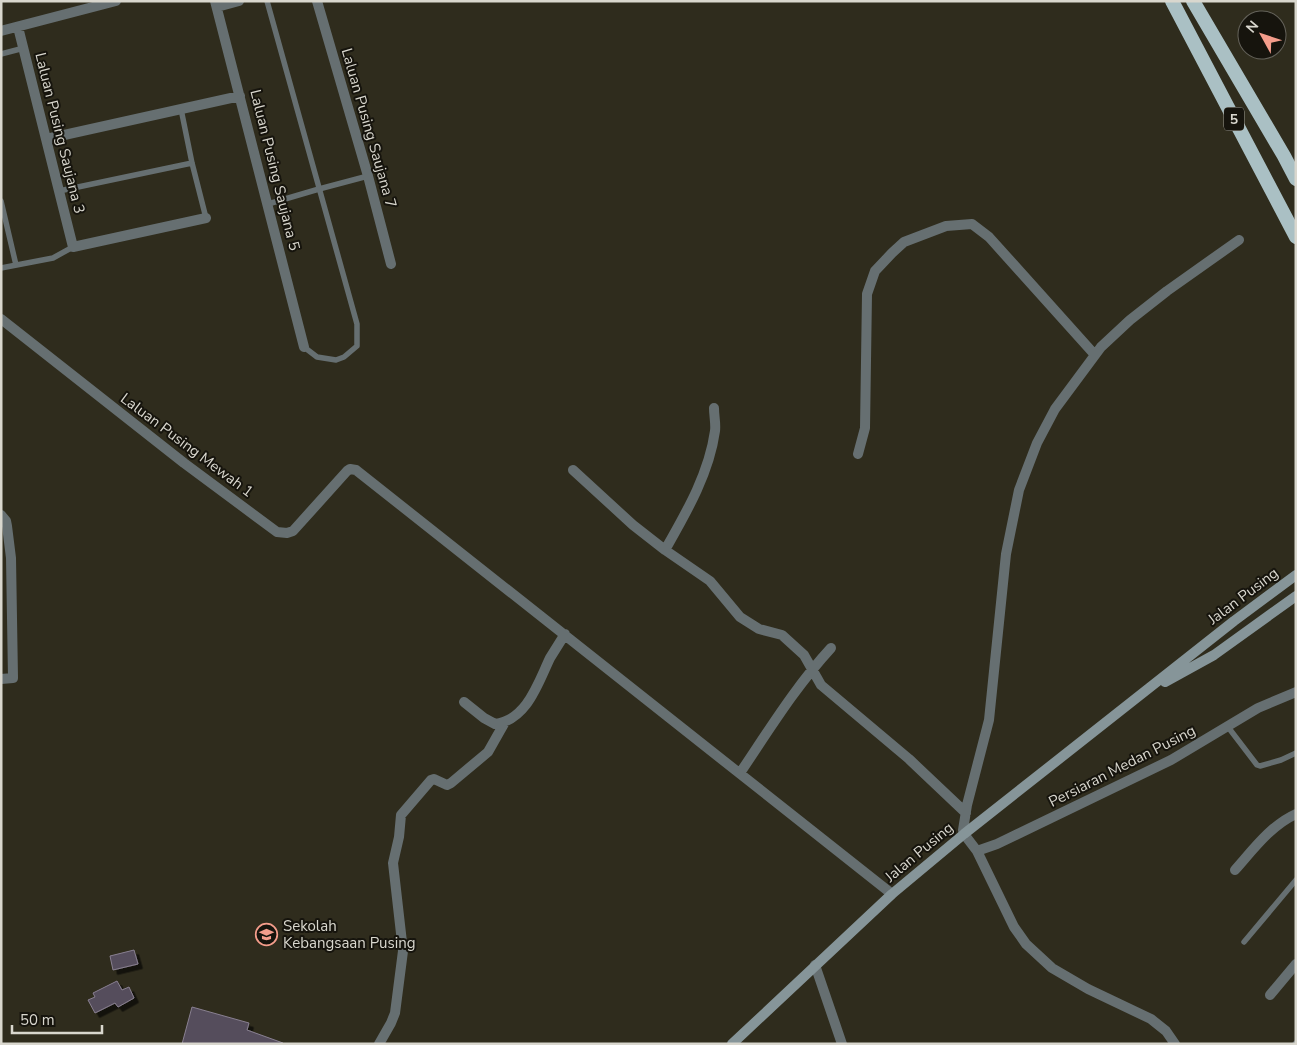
<svg xmlns="http://www.w3.org/2000/svg" width="1297" height="1045" viewBox="0 0 1297 1045" font-family="'Nunito Sans',sans-serif">
	<style>
		.building { fill: #554d5c; stroke: #898091; filter: url(#shadow) }
		.lines { fill: none; stroke-linecap: round; stroke-linejoin: round }
		.service { stroke: #666f71; stroke-width: 5.5 }
		.minor { stroke: #666f71; stroke-width: 10 }
		.secondary { stroke: #869599; stroke-width: 10 }
		.trunk { stroke: #aac0c4; stroke-width: 14 }
		.labels { text-anchor: middle; stroke-width: 4; stroke-linejoin: round; paint-order: stroke }
		.shield { fill: #16140d; stroke: #9e9c94; stroke-width: 1 }
		.shield-label { font-size: 14px; font-weight: bold; fill: #d9d7ce }
		.street-label { font-size: 15px; fill: #d9d7ce; stroke: #16140d }
		.poi-label { font-size: 15px; fill: #d9d7ce; stroke: #16140d; text-anchor: start }
	</style>
	<defs>
		<filter id="shadow"><feDropShadow dx="4.5" dy="4.5" stdDeviation="0" flood-color="#0009"/></filter>
	</defs>
	<rect width="100%" height="100%" fill="#2f2c1d"/>
	<path class="building" d="M 134,950 L 138,964 L 113,970 L 110,956 Z
		M 117,981 L 122,990 L 129,987 L 134,998 L 118,1007 L 115,1003 L 95,1013 L 88,1000 L 95,997 L 93,993 Z
		M 192,1007 L 249,1023 L 247,1030 L 283,1043 L 282,1044 L 182,1044 Z"/>
	<g class="lines">
		<path class="service" d="M 267,1 L 357,324 L 357,346 L 344,357 L 336,360 L 317,357 L 304,347
			M 1,54 L 24,48
			M 181,109 L 192,163 L 206,218
			M 59,191 L 192,163
			M 1,201 L 16,265
			M 268,204 L 319,189 L 368,176
			M 1,268 L 53,258 L 73,247
			M 1228,727 L 1257,765 L 1260,766 L 1281,760 L 1296,753
			M 1244,942 L 1296,880
			M 1295,1044 L 1296,1043"/>
		<path class="minor" d="M 215,1 L 304,347
			M 317,1 L 368,176 L 391,264
			M 217,7 L 239,1
			M 18,27 L 73,247 L 206,218
			M 1,31 L 116,1
			M 46,139 L 240,96
			M 1239,240 L 1167,291 L 1130,320 L 1101,347 L 1055,409 L 1037,443 L 1019,490 L 1006,554 L 989,720 L 967,805 L 963,830 L 964,834 L 977,851 L 997,844 L 1171,760 L 1258,708 L 1296,692
			M 1,319 L 184,463 L 277,532 L 287,533 L 293,531 L 347,471 L 350,469 L 356,470 L 892,894
			M 714,408 C 714,416 716,424 715,431 C 709,474 686,513 665,550 L 710,581 L 740,617 L 759,629 L 782,635 L 804,655 L 821,685 L 909,759 L 966,813
			M 858,454 L 865,428 L 867,294 L 875,271 L 892,253 L 904,242 L 946,226 L 972,224 L 989,237 L 1095,355
			M 573,470 L 633,525 L 665,550
			M 1,515 L 6,521 L 7,526 L 11,558 L 13,678 L 1,679
			M 464,702 L 484,718 L 495,724 C 527,720 538,683 550,658 C 555,650 560,642 565,634
			M 740,773 C 769,730 796,686 831,648
			M 977,851 L 1014,927 L 1026,944 L 1052,968 L 1088,989 L 1151,1019 L 1166,1031 L 1175,1044
			M 1235,870 C 1252,851 1271,825 1296,814
			M 815,965 L 842,1044
			M 1270,995 L 1296,964
			M 379,1044 L 391,1023 L 395,1013 L 403,951 L 393,863 L 399,837 L 401,815 L 431,780 L 434,779 L 447,785 L 451,783 L 488,752 L 505,722"/>
		<path class="secondary" d="M 1165,682 L 1214,655 L 1296,596
			M 732,1044 L 892,894 L 964,834 L 1234,621 L 1296,575"/>
		<path class="trunk" d="M 1172,1 L 1296,237
			M 1193,1 L 1284,156 L 1296,179"/>
	</g>
	<defs>
		<symbol id="school-ring" viewBox="-11 -11 22 22"><circle r="9.5" fill="#16140d" stroke="#f49d8b" stroke-width="1.5"/><path d="M0-5L7-2L0 1L-7-2ZM-4 1L0 2.5L4 1V4Q0 6-4 4Z" fill="#f49d8b"/></symbol>
	</defs>
	<g fill-rule="evenodd">
		<use href="#school-ring" x="254" y="922" width="25" height="25"/>
	</g>
	<g class="labels">
		<rect class="shield" x="1224" y="107.5" width="20" height="23" rx="4"/>
		<g class="shield-label">
			<text x="1234" y="124">5</text>
		</g>
		<g class="street-label">
			<text transform="translate(369 128) rotate(74)" y="5">Laluan Pusing Saujana 7</text>
			<text transform="translate(60 133) rotate(76)" y="5">Laluan Pusing Saujana 3</text>
			<text transform="translate(275 170) rotate(76)" y="5">Laluan Pusing Saujana 5</text>
			<text transform="translate(187 445) rotate(37)" y="5">Laluan Pusing Mewah 1</text>
			<text transform="translate(1243 596) rotate(-37)" y="5">Jalan Pusing</text>
			<text transform="translate(1122 766) rotate(-27)" y="5">Persiaran Medan Pusing</text>
			<text transform="translate(919 852) rotate(-40)" y="5">Jalan Pusing</text>
		</g>
		<g class="poi-label">
			<text x="283" y="931">Sekolah<tspan x="283" dy="17">Kebangsaan Pusing</tspan></text>
		</g>
	</g>
	<rect width="1297" height="1045" fill="none" stroke="#d9d7ce" stroke-width="5"/>
	<g transform="translate(1262 35) rotate(310)"><circle r="24" fill="#16140d" stroke="#64625a"/>
	<path d="M0-4L9 19L0 12L-9 19Z" fill="#f49d8b"/>
	<text y="-8" font-size="14" font-weight="bold" text-anchor="middle" fill="#d9d7ce">N</text>
	</g>
	<path d="M12 1025v8h90v-8" fill="none" stroke="#d9d7ce" stroke-width="2.5"/>
	<text x="20" y="1025" font-size="15" fill="#d9d7ce" stroke="#16140d" stroke-width="4" paint-order="stroke">50 m</text>
</svg>
